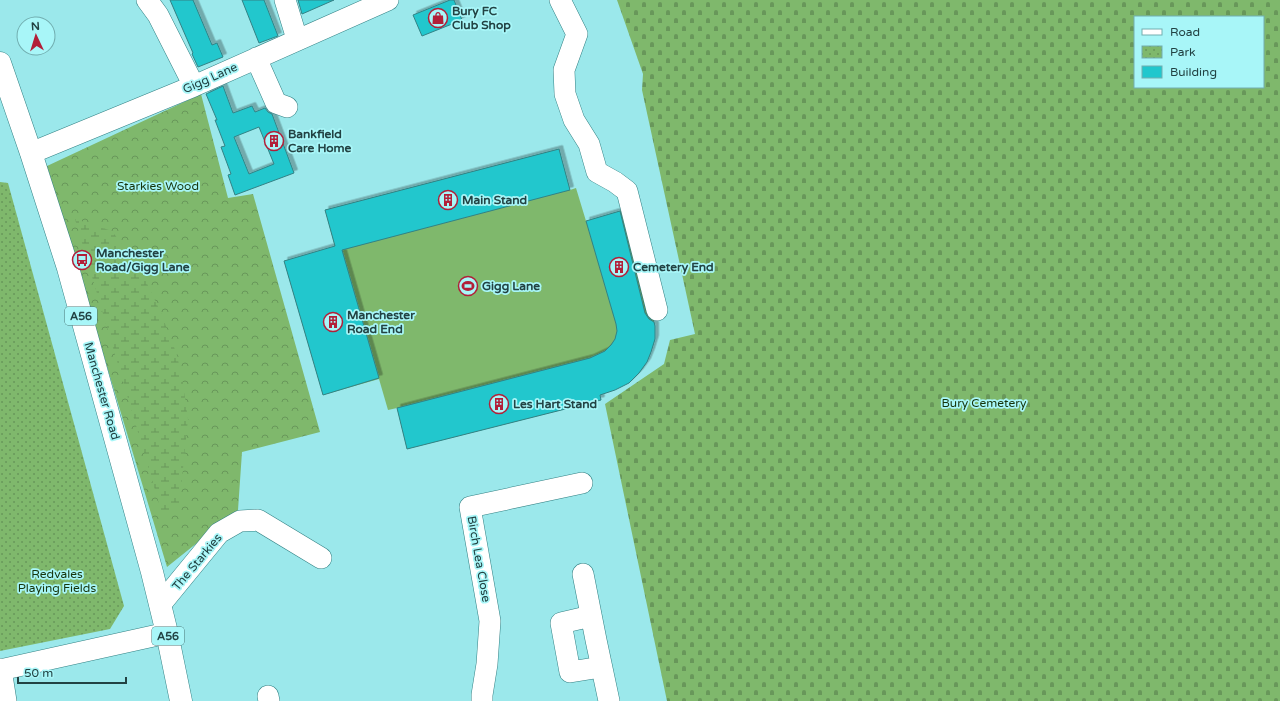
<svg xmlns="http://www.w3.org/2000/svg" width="1280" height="701" viewBox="0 0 1280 701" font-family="'Varela Round',sans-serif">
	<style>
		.grass { fill: #7fb86c }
		.forest { fill: url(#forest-crowns) }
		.wetland { fill: url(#wetland-marsh) }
		.cemetery { fill: url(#cemetery-stones); fill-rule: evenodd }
		.park { fill: url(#park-dots) }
		.building { fill: #20c7cd; stroke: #338285; fill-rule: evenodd; filter: url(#shadow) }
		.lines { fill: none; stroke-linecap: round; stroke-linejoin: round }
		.minor-casing { stroke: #328184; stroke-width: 22 }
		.highway-casing { stroke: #328184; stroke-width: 23 }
		.minor { stroke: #fff; stroke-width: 21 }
		.highway { stroke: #fff; stroke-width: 22 }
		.labels { text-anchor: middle; stroke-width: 3.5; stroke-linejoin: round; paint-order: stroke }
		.shield { fill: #a8f6f8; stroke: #4a7879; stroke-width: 1 }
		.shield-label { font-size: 11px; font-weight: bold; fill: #224243 }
		.poi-label { font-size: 12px; font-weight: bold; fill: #224243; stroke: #a8f6f8; text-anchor: start }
		.street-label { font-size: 12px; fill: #224243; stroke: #a8f6f8 }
		.park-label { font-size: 12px; fill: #17350c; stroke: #a8f6f8 }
	</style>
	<defs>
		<pattern id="forest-crowns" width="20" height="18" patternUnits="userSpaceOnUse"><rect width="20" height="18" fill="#7fb86c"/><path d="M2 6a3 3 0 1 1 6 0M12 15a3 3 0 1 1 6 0" fill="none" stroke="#68975a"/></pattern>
		<pattern id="wetland-marsh" width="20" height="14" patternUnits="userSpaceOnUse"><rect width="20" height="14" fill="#7fb86c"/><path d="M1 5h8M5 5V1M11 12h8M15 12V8" fill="none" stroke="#68975a"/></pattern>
		<pattern id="cemetery-stones" width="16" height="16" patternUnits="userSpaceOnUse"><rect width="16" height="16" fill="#7fb86c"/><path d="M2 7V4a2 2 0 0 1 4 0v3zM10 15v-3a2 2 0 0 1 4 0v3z" fill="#68975a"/></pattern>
		<pattern id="park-dots" width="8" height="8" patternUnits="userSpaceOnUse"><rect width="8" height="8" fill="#7fb86c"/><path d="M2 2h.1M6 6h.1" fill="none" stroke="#68975a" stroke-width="1.8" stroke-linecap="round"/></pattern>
		<filter id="shadow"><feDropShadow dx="3.5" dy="-3.5" stdDeviation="0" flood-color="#0004"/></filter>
	</defs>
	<rect width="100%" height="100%" fill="#9be8eb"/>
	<path class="grass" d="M 559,149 L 570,190 L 576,188 L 586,221 L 623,210 L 653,312 C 654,320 655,328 655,337 C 655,341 653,345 652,349 C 644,376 625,387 600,395 L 601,400 L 407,449 L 397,408 L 388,410 L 379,379 L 323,395 L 284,261 L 335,247 L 325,210 Z"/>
	<path class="forest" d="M 201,94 L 228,198 L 253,194 L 320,432 L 242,452 L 238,510 L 167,567 L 47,166 Z"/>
	<path class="wetland" d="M 75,219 L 112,231 L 141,271 L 161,313 L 177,355 L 183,384 L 188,419 L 179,508 L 163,517 Z"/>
	<path class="cemetery" d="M 617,0 L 1280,0 L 1280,701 L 667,701 L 605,404 L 664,364 L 670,340 L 695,334 L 642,90 L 643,74 ZM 1135,17 L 1263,17 L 1263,87 L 1135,87 Z"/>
	<path class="park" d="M 0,182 L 8,183 L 124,606 L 110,629 L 0,651 Z"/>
	<path class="building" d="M 170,0 L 193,0 L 212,45 L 217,43 L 223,57 L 198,67 L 192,54 L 193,53 Z
		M 242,0 L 264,0 L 278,36 L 259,43 Z
		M 298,0 L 334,0 L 302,14 Z
		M 450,0 L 454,0 L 462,20 L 422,36 L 413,15 Z
		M 223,86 L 233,113 L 252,106 L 255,112 L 265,108 L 268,112 L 272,114 L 294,173 L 235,195 L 228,175 L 231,174 L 221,147 L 225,146 L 215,120 L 217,120 L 206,94 ZM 259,127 L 274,164 L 249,174 L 234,137 Z
		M 559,149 L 570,190 L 342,250 L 379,378 L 323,395 L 284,261 L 335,246 L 325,210 Z
		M 620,211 L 645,313 L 649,319 L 654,322 L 655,326 L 655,339 L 651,352 L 647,362 L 639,373 L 629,383 L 615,390 L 600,395 L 601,400 L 407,449 L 397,408 L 590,358 L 605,351 L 611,345 L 615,339 L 617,331 L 616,324 L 586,221 Z"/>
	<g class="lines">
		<defs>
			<path id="minor" d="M 147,0 L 158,15 L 194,86
				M 285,0 L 297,39
				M 560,0 L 577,34 L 564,70 L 565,94 L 574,120 L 589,144 L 597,172 L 615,182 L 627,191 L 657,310
				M 256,58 L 276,103 L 287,107
				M 31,153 L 194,86 L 388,0
				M 583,574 L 596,640 L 609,701
				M 160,605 L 219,533 L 240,521 L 258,520 L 321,558
				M 591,616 L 561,623 L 570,672 L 601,667
				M 1,669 L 6,701
				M 0,670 L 167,633
				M 268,696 L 269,701
				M 482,701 L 482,695 L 487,664 L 490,621 L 470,507 L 582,483"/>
			<path id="highway" d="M 0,63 L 31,153 L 68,268 L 152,572 L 167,633 L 181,701"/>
		</defs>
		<use href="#minor" class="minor-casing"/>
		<use href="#highway" class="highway-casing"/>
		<use href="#minor" class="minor"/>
		<use href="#highway" class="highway"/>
	</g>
	<defs>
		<symbol id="shop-ring" viewBox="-11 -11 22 22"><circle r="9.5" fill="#a8f6f8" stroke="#b21f38" stroke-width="1.5"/><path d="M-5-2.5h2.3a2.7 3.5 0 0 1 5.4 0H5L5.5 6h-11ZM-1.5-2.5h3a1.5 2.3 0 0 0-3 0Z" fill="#b21f38"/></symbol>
		<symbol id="building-ring" viewBox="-11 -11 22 22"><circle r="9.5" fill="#a8f6f8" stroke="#b21f38" stroke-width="1.5"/><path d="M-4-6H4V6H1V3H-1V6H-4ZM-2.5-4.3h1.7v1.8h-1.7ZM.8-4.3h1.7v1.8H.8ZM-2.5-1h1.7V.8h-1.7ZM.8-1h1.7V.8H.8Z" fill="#b21f38"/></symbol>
		<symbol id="bus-ring" viewBox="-11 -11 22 22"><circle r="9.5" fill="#a8f6f8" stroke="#b21f38" stroke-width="1.5"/><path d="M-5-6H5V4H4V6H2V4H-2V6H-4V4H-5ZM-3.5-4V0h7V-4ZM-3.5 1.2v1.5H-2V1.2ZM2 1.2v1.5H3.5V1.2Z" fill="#b21f38"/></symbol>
		<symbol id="stadium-ring" viewBox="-11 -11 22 22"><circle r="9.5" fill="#a8f6f8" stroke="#b21f38" stroke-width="1.5"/><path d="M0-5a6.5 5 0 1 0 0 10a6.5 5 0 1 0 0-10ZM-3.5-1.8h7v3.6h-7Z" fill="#b21f38"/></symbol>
	</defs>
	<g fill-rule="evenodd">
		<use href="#shop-ring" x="427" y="7" width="22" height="22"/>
		<use href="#building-ring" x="263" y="130" width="22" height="22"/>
		<use href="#building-ring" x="437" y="189" width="22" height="22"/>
		<use href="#bus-ring" x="71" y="249" width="22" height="22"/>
		<use href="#building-ring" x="608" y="256" width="22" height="22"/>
		<use href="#stadium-ring" x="457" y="275" width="22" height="22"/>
		<use href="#building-ring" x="322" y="311" width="22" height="22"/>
		<use href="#building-ring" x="488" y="393" width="22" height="22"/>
	</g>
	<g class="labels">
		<g class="shield">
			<rect x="65" y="307" width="32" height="18" rx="3"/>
			<rect x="152" y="627" width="32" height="18" rx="3"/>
		</g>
		<g class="shield-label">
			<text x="81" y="320">A56</text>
			<text x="168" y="640">A56</text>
		</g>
		<g class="poi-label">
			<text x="452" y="15">Bury FC<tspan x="452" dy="14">Club Shop</tspan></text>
			<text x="288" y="138">Bankfield<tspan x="288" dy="14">Care Home</tspan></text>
			<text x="462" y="204">Main Stand</text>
			<text x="96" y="257">Manchester<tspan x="96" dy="14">Road/Gigg Lane</tspan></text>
			<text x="633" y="271">Cemetery End</text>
			<text x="482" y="290">Gigg Lane</text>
			<text x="347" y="319">Manchester<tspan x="347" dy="14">Road End</tspan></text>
			<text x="513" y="408">Les Hart Stand</text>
		</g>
		<g class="street-label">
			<text transform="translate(210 78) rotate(-24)" y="4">Gigg Lane</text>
			<text transform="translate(102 391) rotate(74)" y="4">Manchester Road</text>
			<text transform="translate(479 559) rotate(80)" y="4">Birch Lea Close</text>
			<text transform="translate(197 562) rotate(-50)" y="4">The Starkies</text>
		</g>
		<g class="park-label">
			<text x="158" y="190">Starkies Wood</text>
			<text x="984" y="407">Bury Cemetery</text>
			<text x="57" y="578">Redvales<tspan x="57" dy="14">Playing Fields</tspan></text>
		</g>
	</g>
	<rect x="1134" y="16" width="130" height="72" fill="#a8f6f8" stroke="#72aeb0"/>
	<rect x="1142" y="29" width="20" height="6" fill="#ffffff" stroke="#72aeb0"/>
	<text x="1170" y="36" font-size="12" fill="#224243">Road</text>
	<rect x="1142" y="46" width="20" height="12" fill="url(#park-dots)" stroke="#72aeb0"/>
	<text x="1170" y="56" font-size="12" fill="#224243">Park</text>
	<rect x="1142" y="66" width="20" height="12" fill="#20c7cd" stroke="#72aeb0"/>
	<text x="1170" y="76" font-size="12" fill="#224243">Building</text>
	<g transform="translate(36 36) rotate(356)"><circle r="19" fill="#a8f6f8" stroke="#72aeb0"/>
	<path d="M0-3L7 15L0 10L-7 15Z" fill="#b21f38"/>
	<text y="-6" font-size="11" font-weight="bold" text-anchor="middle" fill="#224243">N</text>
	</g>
	<path d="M18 677v6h108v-6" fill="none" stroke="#224243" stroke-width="2"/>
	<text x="24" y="677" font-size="12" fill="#224243" stroke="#a8f6f8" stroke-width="3" paint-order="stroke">50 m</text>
</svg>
